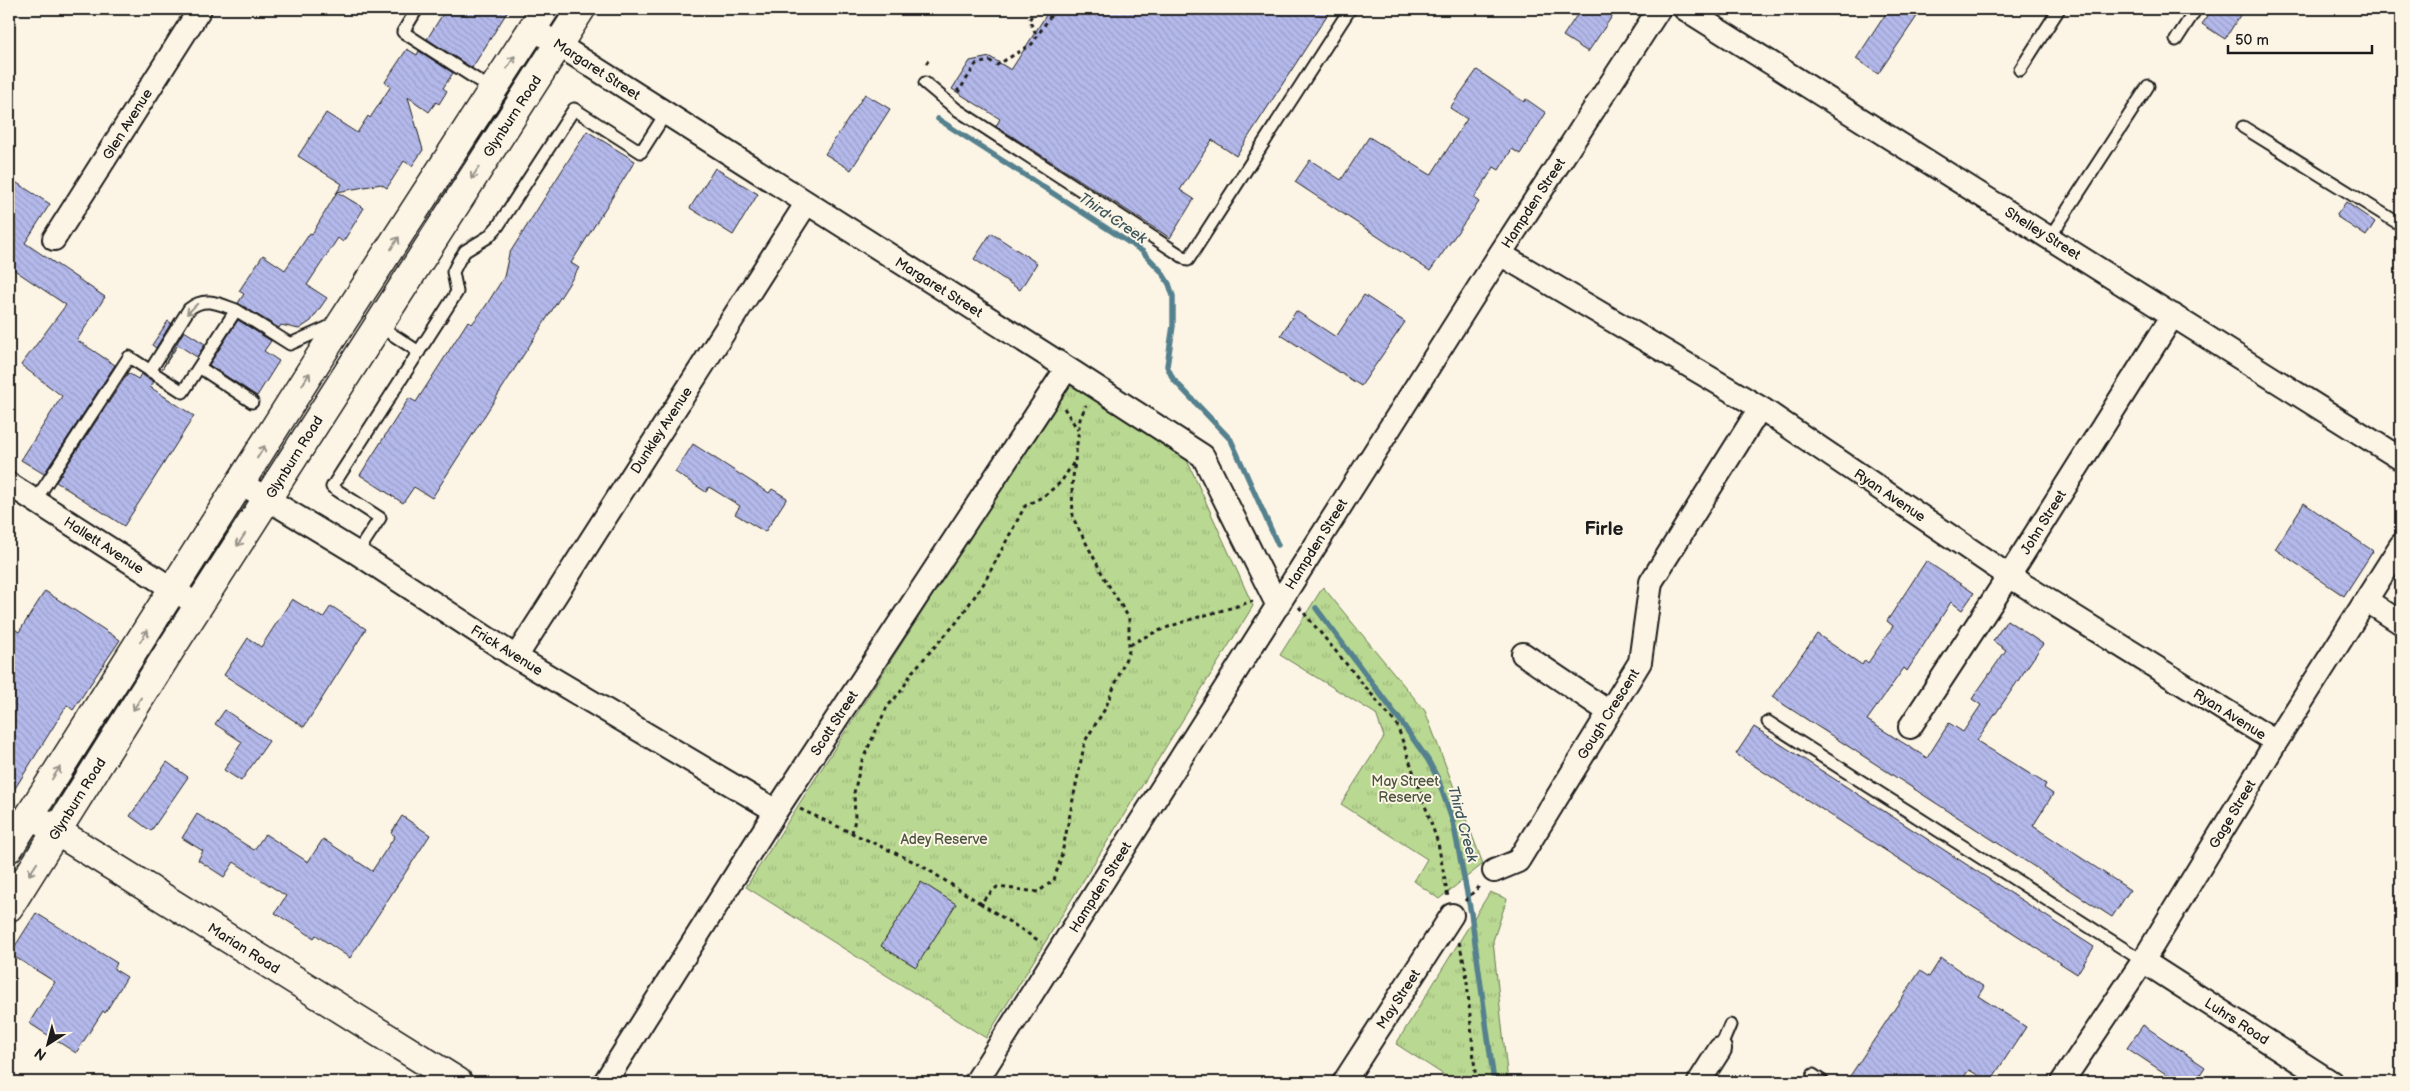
<svg xmlns="http://www.w3.org/2000/svg" width="2410" height="1091" viewBox="0 0 2410 1091" font-family="'Balsamiq Sans',sans-serif">
	<style>
		.grass { fill: url(#grass-tufts); stroke: #6a7a56 }
		.lines { fill: none; stroke-linecap: round; stroke-linejoin: round }
		.stream { stroke: #54818e; stroke-width: 5.5 }
		.building { fill: url(#building-back-hatch); stroke: #1c1c1c }
		.lane-casing { stroke: #1c1c1c; stroke-width: 15 }
		.street-casing { stroke: #1c1c1c; stroke-width: 26 }
		.secondary-casing { stroke: #1c1c1c; stroke-width: 31 }
		.path { stroke: #1c1c1c; stroke-width: 3; stroke-dasharray: 4 4; stroke-linecap: butt }
		.lane { stroke: #fcf5e5; stroke-width: 11 }
		.street { stroke: #fcf5e5; stroke-width: 22 }
		.secondary { stroke: #fcf5e5; stroke-width: 28 }
		.oneway { stroke: #97938b }
		.labels { text-anchor: middle; stroke-width: 4; stroke-linejoin: round; paint-order: stroke }
		.street-label { font-size: 14px; fill: #1c1c1c; stroke: #fcf5e5 }
		.park-label { font-size: 14px; fill: #4b543f; stroke: #fcf5e5 }
		.water-label { font-size: 15px; font-style: italic; fill: #3d575e; stroke: #fcf5e5 }
		.district-label { font-size: 19px; font-weight: bold; fill: #1c1c1c; stroke: #fcf5e5 }
	</style>
	<defs>
		<pattern id="grass-tufts" width="24" height="20" patternUnits="userSpaceOnUse" patternTransform="scale(1.25)"><rect width="24" height="20" fill="#b9d891"/><path d="M3 7l-1-3M5 7V3M7 7l1-3M15 17l-1-3M17 17v-4M19 17l1-3" fill="none" stroke="#9eb97c"/></pattern>
		<pattern id="building-back-hatch" width="6" height="6" patternUnits="userSpaceOnUse" patternTransform="scale(1.25)"><rect width="6" height="6" fill="#b4b9eb"/><path d="M-1 5l2 2M0 0l6 6M5-1l2 2" fill="none" stroke="#9a9ec9"/></pattern>
	</defs>
	<rect width="100%" height="100%" fill="#fcf5e5"/>
	<filter id="ink" filterUnits="userSpaceOnUse"><feTurbulence type="fractalNoise" baseFrequency=".02" numOctaves="2"/><feDisplacementMap in="SourceGraphic" scale="10" xChannelSelector="R" yChannelSelector="G"/><feConvolveMatrix kernelMatrix="1 2 1 2 8 2 1 2 1" color-interpolation-filters="sRGB"/></filter>
	<g filter="url(#ink)">
		<path class="grass" d="M 1071,379 L 1186,458 L 1253,606 L 986,1038 L 746,887 Z
			M 1323,587 L 1425,711 L 1483,864 L 1439,899 L 1414,881 L 1427,859 L 1341,804 L 1384,737 L 1376,714 L 1280,655 Z
			M 1490,892 L 1507,899 L 1493,941 L 1508,1082 L 1455,1082 L 1396,1044 Z"/>
		<g class="lines">
			<path class="stream" d="M 938,119 L 1142,251 L 1161,271 L 1169,284 L 1173,296 L 1173,326 L 1167,366 L 1173,379 L 1231,440 L 1278,545
				M 1316,608 L 1399,719 L 1428,760 L 1438,779 L 1453,822 L 1471,913 L 1494,1082"/>
		</g>
		<path class="building" d="M 446,9 L 509,9 L 472,68 L 427,39 Z
			M 1050,9 L 1331,9 L 1236,156 L 1212,140 L 1180,190 L 1194,199 L 1170,238 L 996,126 L 1000,119 L 952,89 L 970,61 L 990,57 L 1011,70 Z
			M 1581,9 L 1617,9 L 1588,52 L 1563,36 Z
			M 1889,9 L 1922,9 L 1878,74 L 1856,59 Z
			M 2213,9 L 2244,9 L 2225,39 L 2202,24 Z
			M 407,49 L 417,55 L 419,51 L 453,73 L 443,88 L 447,91 L 439,104 L 436,102 L 429,112 L 408,97 L 423,150 L 412,166 L 404,161 L 387,188 L 381,184 L 337,192 L 342,184 L 298,156 L 326,113 L 357,133 L 368,116 L 370,118 L 391,86 L 385,82 Z
			M 1477,70 L 1524,102 L 1526,99 L 1546,113 L 1520,154 L 1512,149 L 1499,170 L 1494,167 L 1474,198 L 1479,202 L 1430,271 L 1295,182 L 1310,160 L 1341,180 L 1369,137 L 1431,175 L 1467,119 L 1450,108 Z
			M 865,94 L 890,109 L 851,170 L 825,154 Z
			M 587,131 L 635,161 L 571,263 L 579,268 L 432,498 L 414,487 L 403,503 L 360,475 L 409,398 L 416,402 L 468,321 L 472,324 L 485,307 L 504,277 L 509,254 Z
			M 715,168 L 758,194 L 733,235 L 690,208 Z
			M 9,178 L 50,204 L 25,243 L 105,297 L 77,340 L 115,365 L 44,474 L 21,460 L 62,396 L 21,365 L 66,305 L 10,267 L 9,270 Z
			M 337,192 L 364,208 L 343,242 L 338,238 L 307,285 L 327,298 L 311,321 L 299,329 L 281,325 L 279,328 L 238,303 L 244,294 L 239,291 L 263,255 L 285,270 L 310,233 L 312,234 Z
			M 2346,202 L 2375,222 L 2366,236 L 2336,216 Z
			M 991,233 L 1037,263 L 1020,290 L 974,259 Z
			M 1364,295 L 1405,322 L 1361,386 L 1281,335 L 1296,311 L 1336,337 Z
			M 238,320 L 271,341 L 264,351 L 279,361 L 257,396 L 209,365 Z
			M 168,321 L 171,323 L 156,348 L 152,345 Z
			M 184,331 L 205,344 L 197,357 L 178,345 L 162,369 Z
			M 128,373 L 138,379 L 141,374 L 154,382 L 150,387 L 194,416 L 124,526 L 56,482 Z
			M 693,444 L 769,493 L 772,489 L 787,498 L 765,532 L 735,514 L 740,506 L 709,487 L 706,492 L 675,472 Z
			M 2304,503 L 2373,551 L 2344,596 L 2275,549 Z
			M 1926,561 L 1974,593 L 1962,610 L 1951,602 L 1907,671 L 1904,668 L 1867,720 L 1927,758 L 1949,723 L 1963,732 L 1981,705 L 1972,699 L 2006,650 L 1993,641 L 2007,620 L 2043,644 L 1977,741 L 2046,784 L 2044,788 L 2053,794 L 2033,826 L 2130,890 L 2112,917 L 1772,697 L 1817,634 L 1862,665 L 1865,660 L 1868,663 L 1893,626 L 1887,621 Z
			M 45,591 L 120,640 L 73,710 L 67,705 L 9,798 L 9,625 L 19,632 Z
			M 292,599 L 323,618 L 331,606 L 366,629 L 304,727 L 224,675 L 248,638 L 261,647 Z
			M 225,710 L 269,741 L 241,781 L 224,770 L 242,742 L 215,724 Z
			M 1754,727 L 2094,947 L 2077,974 L 1736,754 Z
			M 167,762 L 188,777 L 151,831 L 130,816 Z
			M 197,814 L 254,850 L 265,834 L 308,862 L 323,839 L 372,871 L 395,836 L 391,833 L 402,816 L 430,835 L 350,958 L 316,935 L 314,938 L 275,913 L 286,896 L 234,862 L 224,877 L 198,860 L 203,851 L 182,838 Z
			M 921,882 L 956,904 L 916,967 L 881,946 Z
			M 36,913 L 117,963 L 114,969 L 127,977 L 105,1013 L 103,1011 L 76,1053 L 29,1023 L 55,982 L 10,954 Z
			M 1941,958 L 1984,987 L 1978,996 L 2026,1027 L 1990,1082 L 1969,1070 L 1960,1082 L 1846,1082 L 1920,971 L 1929,977 Z
			M 2143,1025 L 2205,1067 L 2195,1082 L 2178,1082 L 2127,1048 Z"/>
		<g class="lines">
			<defs>
				<path id="lane" d="M 417,9 L 403,32 L 493,90
					M 2176,40 L 2196,9
					M 2020,70 L 2059,9
					M 925,83 L 956,109 L 1188,260 L 1350,9
					M 2243,127 L 2401,225
					M 2050,237 L 2148,86
					M 378,325 L 419,352
					M 150,371 L 189,309 C 205,296 219,304 236,310
					M 252,402 L 199,367 L 236,310 L 290,344 L 333,325
					M 35,501 L 129,357 L 183,392 L 199,367
					M 357,553 L 380,518 L 332,487 L 457,292 L 453,272 L 459,260 L 465,251 L 488,237 L 498,226 L 574,109 L 641,152 L 666,113
					M 1768,722 L 2143,961
					M 1720,1049 L 1730,1025
					M 1813,1075 L 1823,1082"/>
				<path id="street" d="M 1685,9 L 2401,459
					M 532,28 L 1067,368 L 1203,456 L 1278,606
					M 54,239 L 200,9
					M 1500,254 L 1764,410 L 2009,576 L 2276,742
					M 241,483 L 357,553 L 516,657 L 776,811
					M 9,484 L 199,606
					M 2366,600 L 2401,623
					M 1523,654 L 1609,712
					M 516,657 L 806,204
					M 1910,727 L 2009,576 L 2173,315
					M 1494,871 L 1518,861 L 1640,662 L 1651,582 L 1760,408
					M 2143,961 L 2331,1082
					M 605,1082 L 776,811 L 1067,368
					M 976,1082 L 1500,254 L 1659,9
					M 1344,1082 L 1452,915
					M 1699,1082 L 1720,1049
					M 2062,1082 L 2143,961 L 2276,742 L 2401,545"/>
				<path id="secondary" d="M 42,822 L 458,1082
					M 9,848 L 319,358 L 545,9
					M 9,907 L 172,647 L 581,9"/>
			</defs>
			<use href="#lane" class="lane-casing"/>
			<use href="#street" class="street-casing"/>
			<use href="#secondary" class="secondary-casing"/>
			<path class="path" d="M 1036,9 L 1029,20 L 1037,36
				M 926,64 L 930,58
				M 957,89 L 959,91 L 976,64 L 990,61 L 997,65 L 1032,44 L 1055,9
				M 1064,408 L 1078,430
				M 1299,607 L 1397,725 L 1438,843 L 1448,897
				M 1130,645 C 1169,622 1211,615 1253,601
				M 800,809 L 919,864 L 980,903 L 997,887 L 1038,892 L 1054,880 L 1061,858 L 1085,741 L 1105,709 L 1129,651 L 1129,618 L 1106,581 L 1073,518 L 1072,486 L 1080,419 L 1086,405
				M 852,833 L 855,819 L 854,793 L 861,763 L 887,707 L 902,690 L 912,672 L 956,623 L 984,583 L 1025,506 L 1044,496 L 1061,482 L 1074,462
				M 1465,901 L 1481,884
				M 980,903 L 1041,942
				M 1459,942 L 1466,971 L 1476,1082"/>
			<use href="#lane" class="lane"/>
			<use href="#street" class="street"/>
			<use href="#secondary" class="secondary"/>
		</g>
		<defs><path id="oneway-shaft" d="M-6 0H5M1.5-3L5.5 0L1.5 3" fill="none" stroke-width="1.6" stroke-linecap="round" stroke-linejoin="round" transform="scale(1.25)"/></defs>
		<g class="oneway">
			<use href="#oneway-shaft" transform="translate(511 62) rotate(-58)"/>
			<use href="#oneway-shaft" transform="translate(475 173) rotate(123)"/>
			<use href="#oneway-shaft" transform="translate(395 243) rotate(-57)"/>
			<use href="#oneway-shaft" transform="translate(192 309) rotate(135)"/>
			<use href="#oneway-shaft" transform="translate(306 379) rotate(-58)"/>
			<use href="#oneway-shaft" transform="translate(261 452) rotate(-58)"/>
			<use href="#oneway-shaft" transform="translate(241 540) rotate(123)"/>
			<use href="#oneway-shaft" transform="translate(144 636) rotate(-57)"/>
			<use href="#oneway-shaft" transform="translate(137 704) rotate(122)"/>
			<use href="#oneway-shaft" transform="translate(56 773) rotate(-57)"/>
			<use href="#oneway-shaft" transform="translate(33 869) rotate(123)"/>
		</g>
	</g>
	<g class="labels">
		<g class="street-label">
			<text transform="translate(597 69) rotate(33)" y="5">Margaret Street</text>
			<text transform="translate(512 116) rotate(-57)" y="5">Glynburn Road</text>
			<text transform="translate(127 124) rotate(-58)" y="5">Glen Avenue</text>
			<text transform="translate(1533 203) rotate(-57)" y="5">Hampden Street</text>
			<text transform="translate(2043 233) rotate(32)" y="5">Shelley Street</text>
			<text transform="translate(939 287) rotate(32)" y="5">Margaret Street</text>
			<text transform="translate(661 430) rotate(-57)" y="5">Dunkley Avenue</text>
			<text transform="translate(294 457) rotate(-58)" y="5">Glynburn Road</text>
			<text transform="translate(1890 495) rotate(34)" y="5">Ryan Avenue</text>
			<text transform="translate(2043 522) rotate(-58)" y="5">John Street</text>
			<text transform="translate(1316 544) rotate(-58)" y="5">Hampden Street</text>
			<text transform="translate(104 545) rotate(33)" y="5">Hallett Avenue</text>
			<text transform="translate(507 650) rotate(32)" y="5">Frick Avenue</text>
			<text transform="translate(1608 714) rotate(-58)" y="5">Gough Crescent</text>
			<text transform="translate(2230 714) rotate(32)" y="5">Ryan Avenue</text>
			<text transform="translate(834 723) rotate(-57)" y="5">Scott Street</text>
			<text transform="translate(77 799) rotate(-58)" y="5">Glynburn Road</text>
			<text transform="translate(2232 814) rotate(-59)" y="5">Gage Street</text>
			<text transform="translate(1100 887) rotate(-58)" y="5">Hampden Street</text>
			<text transform="translate(244 948) rotate(32)" y="5">Marian Road</text>
			<text transform="translate(1398 999) rotate(-57)" y="5">May Street</text>
			<text transform="translate(2237 1021) rotate(33)" y="5">Luhrs Road</text>
		</g>
		<g class="park-label">
			<text x="1405" y="786">May Street<tspan x="1405" dy="16">Reserve</tspan></text>
			<text x="944" y="844">Adey Reserve</text>
		</g>
		<g class="water-label">
			<text transform="translate(1113 218) rotate(34)" y="5">Third Creek</text>
			<text transform="translate(1463 824) rotate(75)" y="5">Third Creek</text>
		</g>
		<g class="district-label">
			<text x="1604" y="535">Firle</text>
		</g>
	</g>
	<rect width="2410" height="1091" fill="none" stroke="#fcf5e5" stroke-width="30"/>
	<rect x="15" y="15" width="2380" height="1061" fill="none" stroke="#1c1c1c" stroke-width="2" filter="url(#ink)"/>
	<g transform="translate(48 1044) rotate(216)" stroke="#fcf5e5" stroke-width="4" paint-order="stroke">
	<path d="M0-4L9 19L0 12L-9 19Z" fill="#1c1c1c"/>
	<text y="-8" font-size="14" font-weight="bold" text-anchor="middle" fill="#1c1c1c">N</text>
	</g>
	<path d="M2228 45v8h144v-8" fill="none" stroke="#1c1c1c" stroke-width="2.5"/>
	<text x="2235" y="45" font-size="15" fill="#1c1c1c" stroke="#fcf5e5" stroke-width="4" paint-order="stroke">50 m</text>
</svg>
